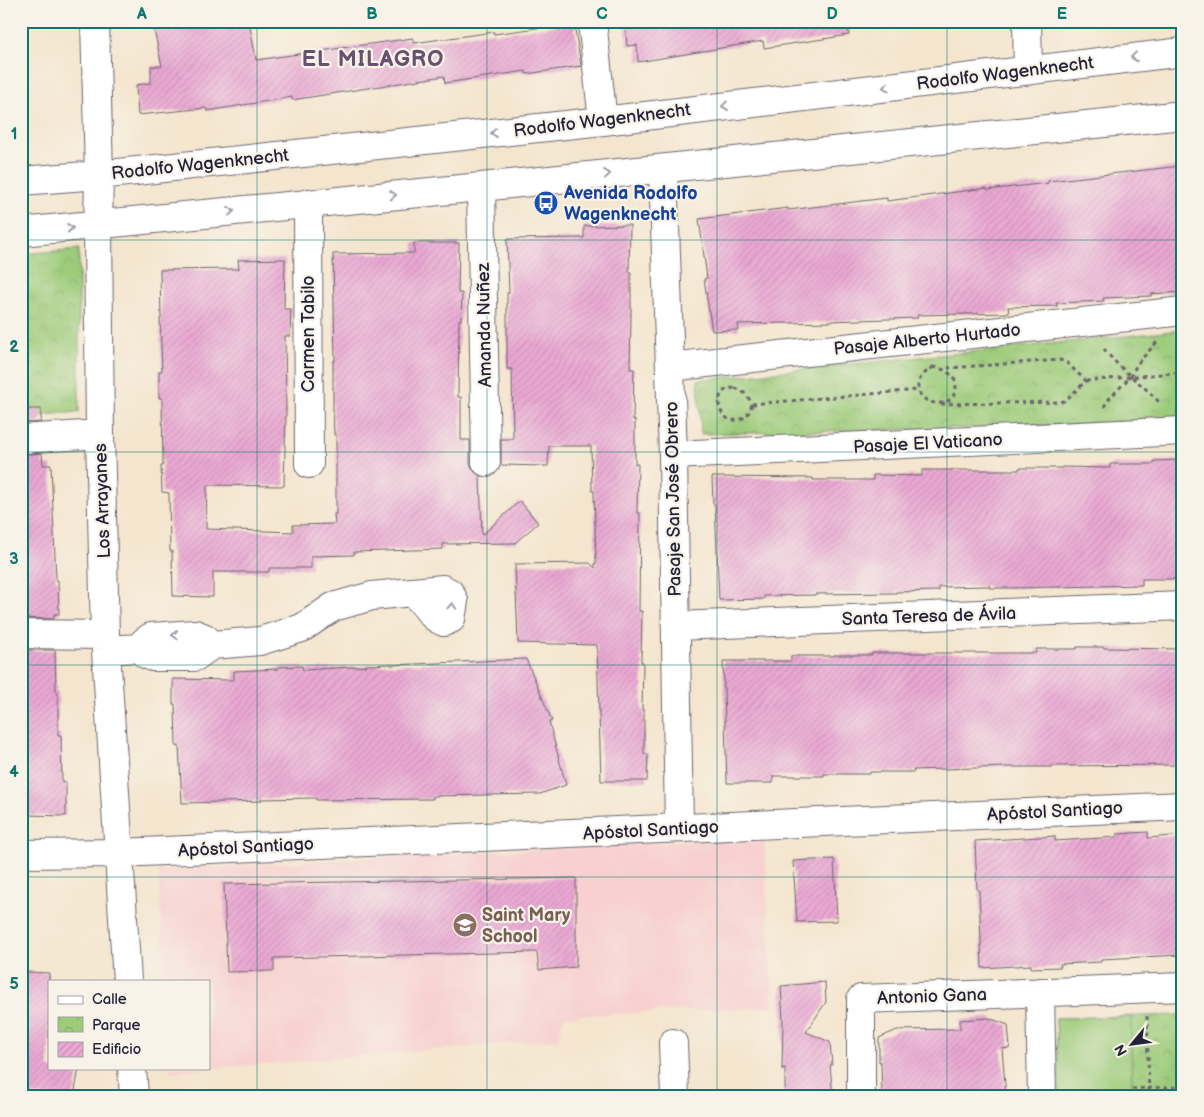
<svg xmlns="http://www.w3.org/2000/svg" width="1204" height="1117" viewBox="0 0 1204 1117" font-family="'Balsamiq Sans',sans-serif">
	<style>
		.built { fill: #f7d0cf }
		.park { fill: url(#park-crowns); stroke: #5f765a }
		.garden { fill: #9ccb79; stroke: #5f765a }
		.building { fill: url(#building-hatch) }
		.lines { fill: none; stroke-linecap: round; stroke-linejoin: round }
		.minor-casing { stroke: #6c666e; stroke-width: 30 }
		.path { stroke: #6c666e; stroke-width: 3; stroke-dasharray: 4 4; stroke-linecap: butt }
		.minor { stroke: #fff; stroke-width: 28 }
		.oneway { stroke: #9c9ca7 }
		.grid { fill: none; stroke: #0f766e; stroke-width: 1; stroke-opacity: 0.55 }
		.labels { text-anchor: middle; stroke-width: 4.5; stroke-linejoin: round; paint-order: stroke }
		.street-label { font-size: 18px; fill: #22223b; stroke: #f7f3e8 }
		.transit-label { font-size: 18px; font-weight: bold; fill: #164399; stroke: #f7f3e8; text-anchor: start }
		.education-label { font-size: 18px; font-weight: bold; fill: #785e54; stroke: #f7f3e8; text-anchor: start }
		.district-label { font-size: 22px; font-weight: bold; letter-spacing: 1px; fill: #685170; stroke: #f7f3e8 }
		.neatline { fill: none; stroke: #0f766e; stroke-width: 2 }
		.grid-label { font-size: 16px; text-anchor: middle; font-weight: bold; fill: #0f766e }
	</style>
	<defs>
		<pattern id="park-crowns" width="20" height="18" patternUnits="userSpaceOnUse" patternTransform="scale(1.25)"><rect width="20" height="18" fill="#9ccb79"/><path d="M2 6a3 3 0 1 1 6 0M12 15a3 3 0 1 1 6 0" fill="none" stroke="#86ae6a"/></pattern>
		<pattern id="building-hatch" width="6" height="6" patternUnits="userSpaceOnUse" patternTransform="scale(1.25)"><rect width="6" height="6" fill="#eaa8d3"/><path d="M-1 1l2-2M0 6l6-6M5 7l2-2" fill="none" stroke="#c890b6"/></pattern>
	</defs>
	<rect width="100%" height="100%" fill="#f7f3e8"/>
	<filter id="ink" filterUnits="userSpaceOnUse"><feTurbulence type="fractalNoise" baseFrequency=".02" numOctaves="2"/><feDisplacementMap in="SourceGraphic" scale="10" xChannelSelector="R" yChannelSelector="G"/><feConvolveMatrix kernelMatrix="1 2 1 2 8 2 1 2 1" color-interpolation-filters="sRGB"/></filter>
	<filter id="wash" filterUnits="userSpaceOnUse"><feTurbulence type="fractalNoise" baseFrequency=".0096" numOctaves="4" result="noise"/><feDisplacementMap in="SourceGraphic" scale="20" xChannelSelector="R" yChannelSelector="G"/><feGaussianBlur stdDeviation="1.12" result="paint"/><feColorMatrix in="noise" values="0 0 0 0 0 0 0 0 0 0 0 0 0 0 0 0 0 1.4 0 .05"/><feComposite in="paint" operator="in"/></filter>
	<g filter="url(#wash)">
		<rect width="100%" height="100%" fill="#f4e5ce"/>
		<path class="built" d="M 764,837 L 773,1007 L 564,1016 L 558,1039 L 170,1072 L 170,1068 L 209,1068 L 209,981 L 165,981 L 158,870 Z"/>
		<path class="park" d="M 79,249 L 79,412 L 21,417 L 21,254 Z
			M 1183,330 L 1183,423 L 701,434 L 698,380 Z
			M 1183,1015 L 1183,1096 L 1059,1096 L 1056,1018 Z"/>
		<path class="garden" d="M 1131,1017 L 1132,1096 L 1059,1096 L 1056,1018 Z"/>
		<g id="blocks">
			<path class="building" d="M 152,21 L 249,21 L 256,60 L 413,38 L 413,43 L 494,32 L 494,34 L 574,23 L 581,66 L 526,74 L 526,71 L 445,83 L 444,76 L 292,100 L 292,97 L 207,111 L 206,108 L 138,115 L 136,85 L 151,83 L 151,66 L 162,66 Z
				M 625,21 L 848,21 L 849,35 L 764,48 L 763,41 L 638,62 L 637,45 L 627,46 Z
				M 1181,166 L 1183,188 L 1183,292 L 1151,294 L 1151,296 L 1103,298 L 1104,301 L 1056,303 L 1057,306 L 1008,307 L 1009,313 L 917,315 L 918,318 L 829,321 L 830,322 L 738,324 L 739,330 L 712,331 L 704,279 L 707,278 L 699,219 L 788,208 L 788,210 L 887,198 L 887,201 L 987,188 L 987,190 L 1048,183 L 1048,181 Z
				M 630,225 L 629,272 L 631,272 L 631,317 L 630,369 L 634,369 L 633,420 L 635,420 L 635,464 L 638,464 L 637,513 L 640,513 L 639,611 L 642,611 L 641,662 L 643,662 L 642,710 L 644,710 L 644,754 L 648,754 L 647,781 L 601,781 L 597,645 L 518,643 L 515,564 L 590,563 L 595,568 L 595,563 L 596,563 L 594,491 L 592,491 L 591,446 L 549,446 L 548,466 L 501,465 L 501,439 L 513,439 L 512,369 L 507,369 L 507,293 L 509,293 L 507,239 L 584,238 L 584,226 Z
				M 414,243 L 459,243 L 458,293 L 462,293 L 461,320 L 459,320 L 458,397 L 461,397 L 461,440 L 470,440 L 470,463 L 473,470 L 480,476 L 482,535 L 520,501 L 538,523 L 515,543 L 443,544 L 443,549 L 354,552 L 354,555 L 311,556 L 311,568 L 269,568 L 269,572 L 213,572 L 213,597 L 173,596 L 172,551 L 170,551 L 169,493 L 162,492 L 161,466 L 163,466 L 162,398 L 159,398 L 159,371 L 162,371 L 160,319 L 161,319 L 160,270 L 239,269 L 238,260 L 285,259 L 284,309 L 291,309 L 290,336 L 285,336 L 286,412 L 284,486 L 207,485 L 206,529 L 293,532 L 293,525 L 335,524 L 334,514 L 336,514 L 336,435 L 334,435 L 333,409 L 333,361 L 335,361 L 333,254 L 414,253 Z
				M 21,409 L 41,409 L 41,422 L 21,423 Z
				M 42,453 L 43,465 L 51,465 L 56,580 L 58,580 L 59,614 L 54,614 L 54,619 L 21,618 L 21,455 Z
				M 1183,460 L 1183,579 L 1142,579 L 1142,585 L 1013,588 L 989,588 L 990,586 L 939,587 L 939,591 L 896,592 L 896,593 L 815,594 L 815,595 L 764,596 L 764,599 L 719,600 L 715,504 L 713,504 L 712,477 L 813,478 L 813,480 L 873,480 L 873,475 L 922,476 L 922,470 L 1019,470 L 1019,468 L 1062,468 L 1062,467 L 1110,468 L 1110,464 L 1154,464 L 1154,461 Z
				M 1077,647 L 1104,647 L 1104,648 L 1183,649 L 1183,765 L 1052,766 L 1052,767 L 1007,767 L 913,770 L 914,772 L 870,772 L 870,774 L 824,774 L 824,776 L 773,776 L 773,783 L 727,783 L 723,661 L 791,661 L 791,656 L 834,656 L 834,655 L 872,655 L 872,653 L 1036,653 L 1036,649 L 1077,649 Z
				M 21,650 L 55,650 L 56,692 L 58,692 L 58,735 L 61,735 L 62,782 L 66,782 L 66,816 L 27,815 L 21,757 Z
				M 526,659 L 552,721 L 549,722 L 566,785 L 540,794 L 433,796 L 433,799 L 316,800 L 316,798 L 261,799 L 261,801 L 182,803 L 179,746 L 176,746 L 175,704 L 173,704 L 173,679 L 234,680 L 234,671 L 278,669 L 278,667 L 302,666 L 303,670 L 367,666 L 367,665 L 391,664 L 391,665 Z
				M 1148,832 L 1148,838 L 1183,835 L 1183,955 L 1101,959 L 1101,962 L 1060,964 L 1061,967 L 1031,968 L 1031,965 L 982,968 L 979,890 L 977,890 L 975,841 L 1055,836 L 1055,841 L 1117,837 L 1117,834 Z
				M 834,859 L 837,921 L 797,922 L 793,861 Z
				M 576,878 L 576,967 L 539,970 L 537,952 L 274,958 L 274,971 L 227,972 L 224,884 Z
				M 26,972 L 49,973 L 49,1068 L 79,1068 L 74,1096 L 21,1096 L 21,1004 Z
				M 825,982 L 826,1002 L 806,1032 L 830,1042 L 832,1065 L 830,1065 L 833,1096 L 785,1096 L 785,1068 L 783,1068 L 782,1071 L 783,1021 L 781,986 Z
				M 989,1018 L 1008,1025 L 1010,1048 L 1002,1049 L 1006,1096 L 882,1096 L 881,1062 L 879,1062 L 879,1038 L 897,1030 L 960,1029 L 960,1020 Z"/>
		</g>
	</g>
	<g filter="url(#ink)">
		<use href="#blocks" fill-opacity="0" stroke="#6c666e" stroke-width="1"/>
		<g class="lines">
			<defs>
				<path id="minor" d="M 95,21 L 99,175 L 98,225 L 100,434 L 105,635 L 127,981
					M 592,21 L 603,121
					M 1027,21 L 1028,70
					M 663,169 L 673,455 L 679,828
					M 21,181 L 99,175 L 603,121 L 1183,52
					M 481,187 L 486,462
					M 308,203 L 309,464
					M 21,232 L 481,187 L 1183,115
					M 670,367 L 1183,311
					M 21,439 L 100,434
					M 673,455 L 1183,431
					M 676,626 L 1183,606
					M 21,634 L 105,635
					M 139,648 L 144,642 L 151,637 L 195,634 L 205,638 L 212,645
					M 106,650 L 139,648 L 145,654 L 152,657 L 195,657 L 212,645 L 260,641 L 302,628 L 333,607 L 372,596 L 443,589 L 450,593 L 454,601 L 451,619 L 444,622 C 430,617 430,610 420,600 C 418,597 414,595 411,593
					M 21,854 L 119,853 L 1183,806
					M 1040,992 L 1042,1096
					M 673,1043 L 675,1096
					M 132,1068 L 134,1096
					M 861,1096 L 861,999 L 1183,987"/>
			</defs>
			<use href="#minor" class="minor-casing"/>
			<path class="path" d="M 1104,349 C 1120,370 1143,384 1160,403
				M 933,367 L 945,370 L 954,377 C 955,380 956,385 956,389 C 951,414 911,403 919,381 C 921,375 928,371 933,367 Z
				M 1086,381 L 1183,372
				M 735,388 C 744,391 748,396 752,404 C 750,411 748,416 741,419 C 721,427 711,397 727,389 C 729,388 732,388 735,388 Z
				M 752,404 L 918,390
				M 941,404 L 1061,402 L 1066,400 L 1086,381 L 1067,363 L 1060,360 L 948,368
				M 1104,407 L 1108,400 L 1131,376 L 1137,364 L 1157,342
				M 1147,1016 L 1149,1096
				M 1132,1089 L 1149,1088 L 1183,1087"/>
			<use href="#minor" class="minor"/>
		</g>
		<defs><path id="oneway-chevron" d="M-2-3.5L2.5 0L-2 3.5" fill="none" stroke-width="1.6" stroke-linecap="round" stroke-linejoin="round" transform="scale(1.25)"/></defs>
		<g class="oneway">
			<use href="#oneway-chevron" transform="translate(1134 57) rotate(173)"/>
			<use href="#oneway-chevron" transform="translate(886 87) rotate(173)"/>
			<use href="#oneway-chevron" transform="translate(725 106) rotate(173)"/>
			<use href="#oneway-chevron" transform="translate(494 133) rotate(174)"/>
			<use href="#oneway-chevron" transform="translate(607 174) rotate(-6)"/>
			<use href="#oneway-chevron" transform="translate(393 195) rotate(-5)"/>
			<use href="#oneway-chevron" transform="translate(231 211) rotate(-6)"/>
			<use href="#oneway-chevron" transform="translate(70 228) rotate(-5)"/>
			<use href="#oneway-chevron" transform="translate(452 606) rotate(-87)"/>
			<use href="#oneway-chevron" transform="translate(175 635) rotate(176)"/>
		</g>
	</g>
	<path class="grid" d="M 257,21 L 257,1096M 487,21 L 487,1096M 717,21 L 717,1096M 947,21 L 947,1096M 21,240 L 1183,240M 21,452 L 1183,452M 21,665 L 1183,665M 21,877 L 1183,877"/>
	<defs>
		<symbol id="bus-disc" viewBox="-11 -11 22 22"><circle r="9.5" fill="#1a4fb4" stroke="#f7f3e8"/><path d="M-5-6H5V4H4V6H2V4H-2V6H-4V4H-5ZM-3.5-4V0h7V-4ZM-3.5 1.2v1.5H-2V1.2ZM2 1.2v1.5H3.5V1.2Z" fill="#fff"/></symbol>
		<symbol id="school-disc" viewBox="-11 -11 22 22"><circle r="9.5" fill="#8d6e63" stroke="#f7f3e8"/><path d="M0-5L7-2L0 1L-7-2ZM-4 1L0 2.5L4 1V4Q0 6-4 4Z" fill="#fff"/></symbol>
	</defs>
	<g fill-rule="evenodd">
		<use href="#bus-disc" x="532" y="189" width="28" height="28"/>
		<use href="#school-disc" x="451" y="911" width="28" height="28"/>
	</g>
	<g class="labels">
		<g class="street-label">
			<text transform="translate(1005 73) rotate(-7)" y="6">Rodolfo Wagenknecht</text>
			<text transform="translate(602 120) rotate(-7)" y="6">Rodolfo Wagenknecht</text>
			<text transform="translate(200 164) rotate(-6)" y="6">Rodolfo Wagenknecht</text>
			<text transform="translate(484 325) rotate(-91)" y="6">Amanda Nuñez</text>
			<text transform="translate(308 334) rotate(-90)" y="6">Carmen Tabilo</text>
			<text transform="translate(927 339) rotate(-6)" y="6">Pasaje Alberto Hurtado</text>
			<text transform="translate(928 443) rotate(-3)" y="6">Pasaje El Vaticano</text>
			<text transform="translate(673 499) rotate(-91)" y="6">Pasaje San José Obrero</text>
			<text transform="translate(102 501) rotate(-92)" y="6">Los Arrayanes</text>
			<text transform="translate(929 616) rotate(-2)" y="6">Santa Teresa de Ávila</text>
			<text transform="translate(1055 811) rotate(-3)" y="6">Apóstol Santiago</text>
			<text transform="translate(651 830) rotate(-3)" y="6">Apóstol Santiago</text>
			<text transform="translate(246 847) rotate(-3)" y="6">Apóstol Santiago</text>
			<text transform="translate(932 996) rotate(-2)" y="6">Antonio Gana</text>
		</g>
		<g class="transit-label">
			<text x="564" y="199">Avenida Rodolfo<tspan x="564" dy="21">Wagenknecht</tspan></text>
		</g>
		<g class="education-label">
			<text x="482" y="921">Saint Mary<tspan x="482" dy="21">School</tspan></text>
		</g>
		<g class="district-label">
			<text x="373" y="66">EL MILAGRO</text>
		</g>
	</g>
	<rect width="1204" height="1117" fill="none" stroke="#f7f3e8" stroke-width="55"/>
	<rect x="48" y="980" width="162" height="90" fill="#f7f3e8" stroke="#a29fa3"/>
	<rect x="58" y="996" width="25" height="8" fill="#ffffff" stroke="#a29fa3"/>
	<text x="92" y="1004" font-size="15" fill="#22223b">Calle</text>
	<rect x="58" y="1017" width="25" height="15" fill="url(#park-crowns)" stroke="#a29fa3"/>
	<text x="92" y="1030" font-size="15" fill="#22223b">Parque</text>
	<rect x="58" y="1042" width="25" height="15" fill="url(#building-hatch)" stroke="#a29fa3"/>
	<text x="92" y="1054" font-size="15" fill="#22223b">Edificio</text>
	<g transform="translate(1132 1044) rotate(241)" stroke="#f7f3e8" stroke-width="4" paint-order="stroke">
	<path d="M0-4L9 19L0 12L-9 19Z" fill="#22223b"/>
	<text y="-8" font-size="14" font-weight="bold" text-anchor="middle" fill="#22223b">N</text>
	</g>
	<rect x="28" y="28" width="1148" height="1062" class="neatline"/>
	<g class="grid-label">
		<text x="142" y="19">A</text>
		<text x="372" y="19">B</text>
		<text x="602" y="19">C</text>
		<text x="832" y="19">D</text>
		<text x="1062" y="19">E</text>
		<text x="14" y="139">1</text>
		<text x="14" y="352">2</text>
		<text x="14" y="564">3</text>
		<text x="14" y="777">4</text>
		<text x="14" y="989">5</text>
	</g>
</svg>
